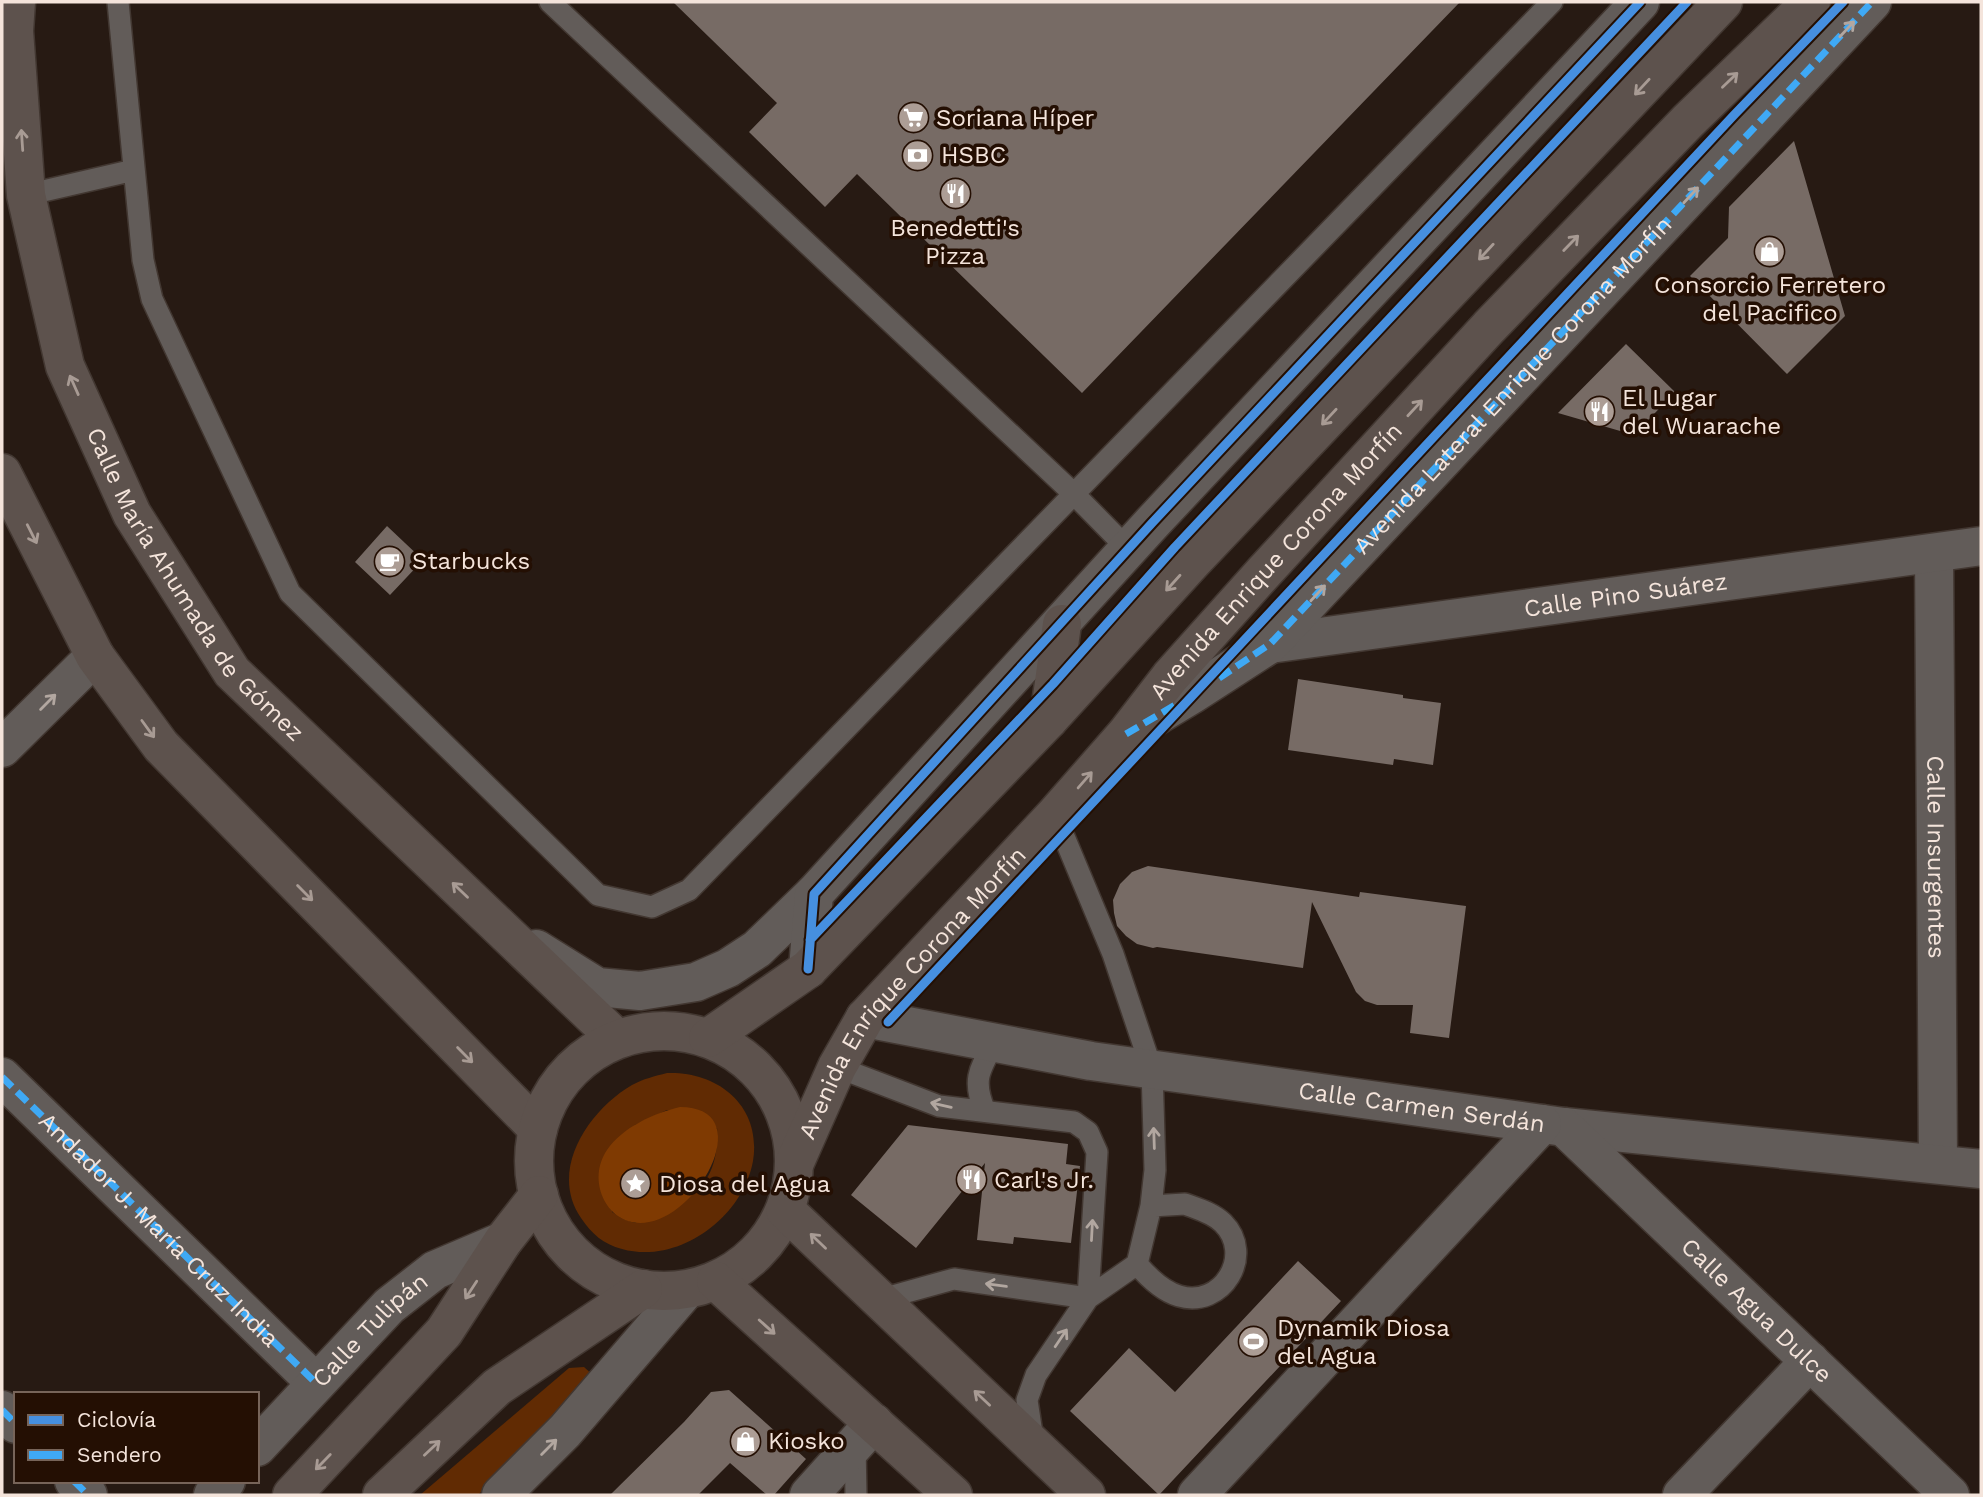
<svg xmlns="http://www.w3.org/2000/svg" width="1983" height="1497" viewBox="0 0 1983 1497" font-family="'Work Sans',sans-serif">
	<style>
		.green { fill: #612b03; fill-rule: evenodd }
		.water { fill: #7f3a02 }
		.building { fill: #776b65 }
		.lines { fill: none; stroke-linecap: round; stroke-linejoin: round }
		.lane-casing { stroke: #423731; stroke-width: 24 }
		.street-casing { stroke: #423731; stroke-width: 41 }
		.primary-casing { stroke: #423731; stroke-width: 41 }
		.lane { stroke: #625c59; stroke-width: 21 }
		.street { stroke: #625c59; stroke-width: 38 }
		.primary { stroke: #5d524d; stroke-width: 38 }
		.quiet { stroke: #3fa9f5; stroke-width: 7; stroke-dasharray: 14 7; stroke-linecap: butt }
		.cycleway-casing { stroke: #240f03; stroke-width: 13 }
		.cycleway { stroke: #468fdf; stroke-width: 9 }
		.oneway { stroke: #b2a7a0 }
		.oneway2 { stroke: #a89b94 }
		.labels { text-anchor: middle; stroke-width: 7; stroke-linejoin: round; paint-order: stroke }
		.poi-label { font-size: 24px; fill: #f4e4db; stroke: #240f03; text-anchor: start }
		.street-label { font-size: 24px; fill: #f4e4db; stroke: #240f03 }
	</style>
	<rect width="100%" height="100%" fill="#271a13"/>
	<path class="green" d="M 667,1073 C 718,1071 762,1106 753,1161 C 743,1217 679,1265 622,1249 C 603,1244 592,1234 581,1218 C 548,1170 589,1110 632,1085 C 643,1079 655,1076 667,1073 ZM 667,1110 L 717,1128 C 719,1150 713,1179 694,1193 C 679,1205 653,1214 635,1223 L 623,1219 L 612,1212 L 635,1125 Z
		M 584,1367 L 596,1378 L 478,1495 L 420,1495 L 569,1368 Z"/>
	<path class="water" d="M 680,1107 C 757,1107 702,1213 649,1222 C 609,1230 585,1182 607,1150 C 623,1127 654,1113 680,1107 Z"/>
	<path class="building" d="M 673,2 L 1460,2 L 1082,393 L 857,174 L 825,207 L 749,132 L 777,103 Z
		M 1794,141 L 1845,316 L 1787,374 L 1690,276 L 1728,238 L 1729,207 Z
		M 1626,344 L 1675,392 L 1634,435 L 1558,413 Z
		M 387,526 L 423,560 L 390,595 L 355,562 Z
		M 1298,679 L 1403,695 L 1403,698 L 1441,703 L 1433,765 L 1394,759 L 1393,765 L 1288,750 Z
		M 1148,866 L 1359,897 L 1360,892 L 1466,906 L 1449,1038 L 1410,1033 L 1413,1005 L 1377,1005 L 1365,1001 L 1356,992 L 1312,902 L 1303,968 L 1157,947 L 1153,948 L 1137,944 L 1126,936 L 1117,926 L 1114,913 L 1113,900 L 1120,884 L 1132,872 Z
		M 908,1125 L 1068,1144 L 1066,1164 L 1080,1166 L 1071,1243 L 1014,1237 L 1013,1244 L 977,1240 L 985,1163 L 916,1248 L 851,1195 Z
		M 1298,1261 L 1341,1301 L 1159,1495 L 1070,1411 L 1129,1348 L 1175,1392 Z
		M 729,1390 L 806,1459 L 774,1495 L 767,1495 L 730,1463 L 698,1495 L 610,1495 L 684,1422 L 711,1392 Z"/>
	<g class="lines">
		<defs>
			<path id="lane" d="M 118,2 L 143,260 L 152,299 L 290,593 L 598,895 L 652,907 L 689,890 L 1552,2
				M 550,2 L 1073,493 L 1128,549
				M 26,195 L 134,170
				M 1055,815 L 1113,954 L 1152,1070 L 1155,1170 L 1151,1206
				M 837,1067 L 939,1106 L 1074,1122 L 1088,1132 L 1097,1152 L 1088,1298 L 954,1279 L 878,1300
				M 985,1111 C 972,1081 979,1070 994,1043
				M 1185,1204 C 1198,1209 1213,1213 1223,1223 C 1255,1255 1222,1309 1179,1296 C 1162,1291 1148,1277 1137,1264 L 1151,1206 Z
				M 1033,1440 L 1027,1400 L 1036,1375 L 1088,1298 L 1137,1264
				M 855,1445 L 856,1495"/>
			<g id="street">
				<path id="s1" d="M 1934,553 L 1938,1164"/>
				<path id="s2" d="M 1270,644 L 1981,546"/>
				<path d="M 1128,733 L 1191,695 L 1270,644 L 1872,2"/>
				<path d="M 2,748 L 95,656"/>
				<path d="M 536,949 L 597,987 L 640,991 L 696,982 L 728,968 L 757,949 L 814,894"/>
				<path d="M 808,969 L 814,894 L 1152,523 L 1640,2"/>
				<path id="s3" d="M 865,1018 L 1091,1061 L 1564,1127 L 1981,1169"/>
				<path d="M 2,1077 L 316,1383"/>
				<path id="s4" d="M 1564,1127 L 1950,1495"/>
				<path d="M 2,1410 L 16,1424"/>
				<path id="s5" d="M 257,1447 L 389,1306 L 435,1270 L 503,1241"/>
				<path d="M 74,1481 L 88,1495"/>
				<path d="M 213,1495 L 226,1481"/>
				<path d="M 501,1495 L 565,1431 L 686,1290"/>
				<path d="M 809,1495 L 874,1423"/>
				<path d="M 1197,1495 L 1542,1124"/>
				<path d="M 1682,1495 L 1810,1361"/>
			</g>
			<g id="primary">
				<path id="s6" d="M 16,2 L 14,31 L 26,195 L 65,366 L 132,514 L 232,672 L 616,1038"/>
				<path d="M 2,473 L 95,656 L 161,746 L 538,1129"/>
				<path d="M 1049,719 L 1062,624"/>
				<circle cx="664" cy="1161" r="130"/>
				<path d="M 708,1038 L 808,969 L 1049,719 L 1192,562 L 1723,2"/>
				<path id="s7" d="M 795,1162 L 837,1067 L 865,1018 L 1055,815 L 1126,734 L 1170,677 L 1264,572 L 1489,327 L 1688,121 L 1811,2"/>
				<path d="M 785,1210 L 1086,1495"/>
				<path d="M 716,1281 L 953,1495"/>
				<path d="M 292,1495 L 444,1332 L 503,1241 L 539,1195"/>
				<path d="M 382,1495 L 497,1387 L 643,1289"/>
			</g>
		</defs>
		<use href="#lane" class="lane-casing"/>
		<use href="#street" class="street-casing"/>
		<use href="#primary" class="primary-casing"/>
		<use href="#lane" class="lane"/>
		<use href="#street" class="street"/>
		<use href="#primary" class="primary"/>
		<g class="quiet">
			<path id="s8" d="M 1219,678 L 1270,644 L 1872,2"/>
			<path d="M 1126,734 L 1177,704"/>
			<path id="s9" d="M 2,1077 L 316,1383"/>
			<path d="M 2,1410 L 16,1424"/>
			<path d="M 74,1481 L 88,1495"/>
		</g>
		<defs>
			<path id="cycleway" d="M 810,940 L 1053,684 L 1175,547 L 1687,2
				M 808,969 L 814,894 L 1152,523 L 1640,2
				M 888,1022 L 1734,115 L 1843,2"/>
		</defs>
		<use href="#cycleway" class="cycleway-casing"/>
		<use href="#cycleway" class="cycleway"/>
	</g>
	<defs><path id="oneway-shaft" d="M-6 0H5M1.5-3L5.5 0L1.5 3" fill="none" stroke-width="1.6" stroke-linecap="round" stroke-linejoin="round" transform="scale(1.75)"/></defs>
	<g class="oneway">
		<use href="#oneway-shaft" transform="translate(1847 29) rotate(-47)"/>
		<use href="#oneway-shaft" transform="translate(1691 195) rotate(-47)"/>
		<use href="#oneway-shaft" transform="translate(1318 593) rotate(-47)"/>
		<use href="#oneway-shaft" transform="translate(48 702) rotate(-45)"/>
		<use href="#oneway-shaft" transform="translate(941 1105) rotate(-167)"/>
		<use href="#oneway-shaft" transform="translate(1154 1138) rotate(-92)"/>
		<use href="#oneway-shaft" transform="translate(1092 1230) rotate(-87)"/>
		<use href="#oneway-shaft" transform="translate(996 1285) rotate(-172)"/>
		<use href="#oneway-shaft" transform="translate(1061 1338) rotate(-56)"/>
		<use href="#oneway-shaft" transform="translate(549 1447) rotate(-45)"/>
	</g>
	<g class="oneway2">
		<use href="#oneway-shaft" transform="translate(1730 80) rotate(-44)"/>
		<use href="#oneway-shaft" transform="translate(1642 87) rotate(133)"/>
		<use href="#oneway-shaft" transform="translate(22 140) rotate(-94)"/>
		<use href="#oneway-shaft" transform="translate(1571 243) rotate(-46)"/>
		<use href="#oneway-shaft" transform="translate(1486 252) rotate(133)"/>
		<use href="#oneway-shaft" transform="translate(74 385) rotate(-114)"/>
		<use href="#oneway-shaft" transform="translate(1415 408) rotate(-47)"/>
		<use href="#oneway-shaft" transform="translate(1329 417) rotate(133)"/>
		<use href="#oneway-shaft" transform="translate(32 534) rotate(63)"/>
		<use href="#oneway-shaft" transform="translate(1173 583) rotate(132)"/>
		<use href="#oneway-shaft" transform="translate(148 729) rotate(54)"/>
		<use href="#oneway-shaft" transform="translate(1085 780) rotate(-49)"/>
		<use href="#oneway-shaft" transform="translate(460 890) rotate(-136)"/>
		<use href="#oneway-shaft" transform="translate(305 893) rotate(45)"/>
		<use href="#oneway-shaft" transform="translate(465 1055) rotate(45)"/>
		<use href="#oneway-shaft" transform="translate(818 1241) rotate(-136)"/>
		<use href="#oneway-shaft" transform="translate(471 1290) rotate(123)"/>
		<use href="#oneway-shaft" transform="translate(767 1327) rotate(42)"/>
		<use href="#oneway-shaft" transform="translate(982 1398) rotate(-137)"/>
		<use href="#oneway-shaft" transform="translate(432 1448) rotate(-43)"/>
		<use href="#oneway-shaft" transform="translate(323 1462) rotate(134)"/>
	</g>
	<defs>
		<symbol id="supermarket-disc" viewBox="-11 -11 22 22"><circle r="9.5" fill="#ac9d95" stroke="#240f03"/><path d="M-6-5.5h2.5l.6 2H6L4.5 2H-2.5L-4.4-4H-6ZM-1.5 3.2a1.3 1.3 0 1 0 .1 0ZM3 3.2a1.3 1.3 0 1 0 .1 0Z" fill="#fff"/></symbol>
		<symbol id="bank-disc" viewBox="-11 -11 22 22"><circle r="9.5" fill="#ac9d95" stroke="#240f03"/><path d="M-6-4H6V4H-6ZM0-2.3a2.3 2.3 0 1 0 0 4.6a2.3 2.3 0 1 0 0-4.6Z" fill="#fff"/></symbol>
		<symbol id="restaurant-disc" viewBox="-11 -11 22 22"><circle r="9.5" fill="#ac9d95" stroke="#240f03"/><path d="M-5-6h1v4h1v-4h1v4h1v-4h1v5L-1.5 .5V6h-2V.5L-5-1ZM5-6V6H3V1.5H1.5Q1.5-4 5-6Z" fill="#fff"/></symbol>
		<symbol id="shop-disc" viewBox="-11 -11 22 22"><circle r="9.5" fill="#ac9d95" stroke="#240f03"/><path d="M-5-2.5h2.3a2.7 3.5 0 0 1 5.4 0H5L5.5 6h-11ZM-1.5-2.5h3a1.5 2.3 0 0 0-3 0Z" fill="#fff"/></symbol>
		<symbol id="cafe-disc" viewBox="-11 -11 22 22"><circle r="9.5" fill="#ac9d95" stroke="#240f03"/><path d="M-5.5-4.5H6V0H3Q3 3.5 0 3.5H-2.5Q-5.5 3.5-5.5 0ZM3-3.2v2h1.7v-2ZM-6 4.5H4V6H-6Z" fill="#fff"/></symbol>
		<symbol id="sight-disc" viewBox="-11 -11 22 22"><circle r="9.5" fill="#ac9d95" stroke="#240f03"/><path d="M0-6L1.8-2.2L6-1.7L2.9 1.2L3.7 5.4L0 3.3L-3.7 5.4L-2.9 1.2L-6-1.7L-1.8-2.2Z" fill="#fff"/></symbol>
		<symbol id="stadium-disc" viewBox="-11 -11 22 22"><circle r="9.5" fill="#ac9d95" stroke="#240f03"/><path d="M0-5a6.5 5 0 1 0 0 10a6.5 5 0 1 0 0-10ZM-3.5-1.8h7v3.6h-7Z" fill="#fff"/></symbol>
	</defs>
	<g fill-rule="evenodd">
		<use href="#supermarket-disc" x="896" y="100" width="35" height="35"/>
		<use href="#bank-disc" x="900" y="138" width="35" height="35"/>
		<use href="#restaurant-disc" x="938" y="176" width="35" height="35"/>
		<use href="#shop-disc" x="1752" y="234" width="35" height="35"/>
		<use href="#restaurant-disc" x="1582" y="394" width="35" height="35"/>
		<use href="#cafe-disc" x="372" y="544" width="35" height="35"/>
		<use href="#restaurant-disc" x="954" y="1162" width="35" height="35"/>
		<use href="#sight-disc" x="618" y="1166" width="35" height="35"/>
		<use href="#stadium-disc" x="1236" y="1324" width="35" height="35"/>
		<use href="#shop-disc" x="728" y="1424" width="35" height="35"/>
	</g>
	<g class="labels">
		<g class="poi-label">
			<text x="936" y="126">Soriana Híper</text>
			<text x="941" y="163">HSBC</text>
			<text x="955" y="236" text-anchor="middle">Benedetti's<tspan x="955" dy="28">Pizza</tspan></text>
			<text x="1770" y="293" text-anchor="middle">Consorcio Ferretero<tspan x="1770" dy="28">del Pacifico</tspan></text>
			<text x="1622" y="406">El Lugar<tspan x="1622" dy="28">del Wuarache</tspan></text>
			<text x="412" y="569">Starbucks</text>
			<text x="994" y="1188">Carl's Jr.</text>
			<text x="659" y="1192">Diosa del Agua</text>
			<text x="1277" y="1336">Dynamik Diosa<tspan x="1277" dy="28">del Agua</tspan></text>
			<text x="768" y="1449">Kiosko</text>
		</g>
		<g class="street-label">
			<text dy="8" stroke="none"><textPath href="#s8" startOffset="416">Avenida Lateral Enrique Corona Morfín</textPath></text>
			<text dy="8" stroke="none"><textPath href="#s7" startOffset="775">Avenida Enrique Corona Morfín</textPath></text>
			<text dy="8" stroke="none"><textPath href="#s6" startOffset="625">Calle María Ahumada de Gómez</textPath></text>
			<text dy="8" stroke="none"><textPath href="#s2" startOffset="359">Calle Pino Suárez</textPath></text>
			<text dy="8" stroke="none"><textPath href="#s1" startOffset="304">Calle Insurgentes</textPath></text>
			<text dy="8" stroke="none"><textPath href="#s7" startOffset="208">Avenida Enrique Corona Morfín</textPath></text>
			<text dy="8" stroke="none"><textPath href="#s3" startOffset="564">Calle Carmen Serdán</textPath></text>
			<text dy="8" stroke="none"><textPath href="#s9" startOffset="219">Andador J. María Cruz India</textPath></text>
			<text dy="8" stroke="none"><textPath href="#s4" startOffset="266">Calle Agua Dulce</textPath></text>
			<text dy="8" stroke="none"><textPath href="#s5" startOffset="163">Calle Tulipán</textPath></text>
		</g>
	</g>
	<rect width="1983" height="1497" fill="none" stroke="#f4e4db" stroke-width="7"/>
	<rect x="14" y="1392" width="245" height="91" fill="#240f03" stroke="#776459" stroke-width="2"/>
	<rect x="28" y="1415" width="35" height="10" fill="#468fdf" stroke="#776459" stroke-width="2"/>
	<text x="77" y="1427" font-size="21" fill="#f4e4db">Ciclovía</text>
	<rect x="28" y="1450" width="35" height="10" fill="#3fa9f5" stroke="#776459" stroke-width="2"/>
	<text x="77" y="1462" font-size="21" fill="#f4e4db">Sendero</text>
</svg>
